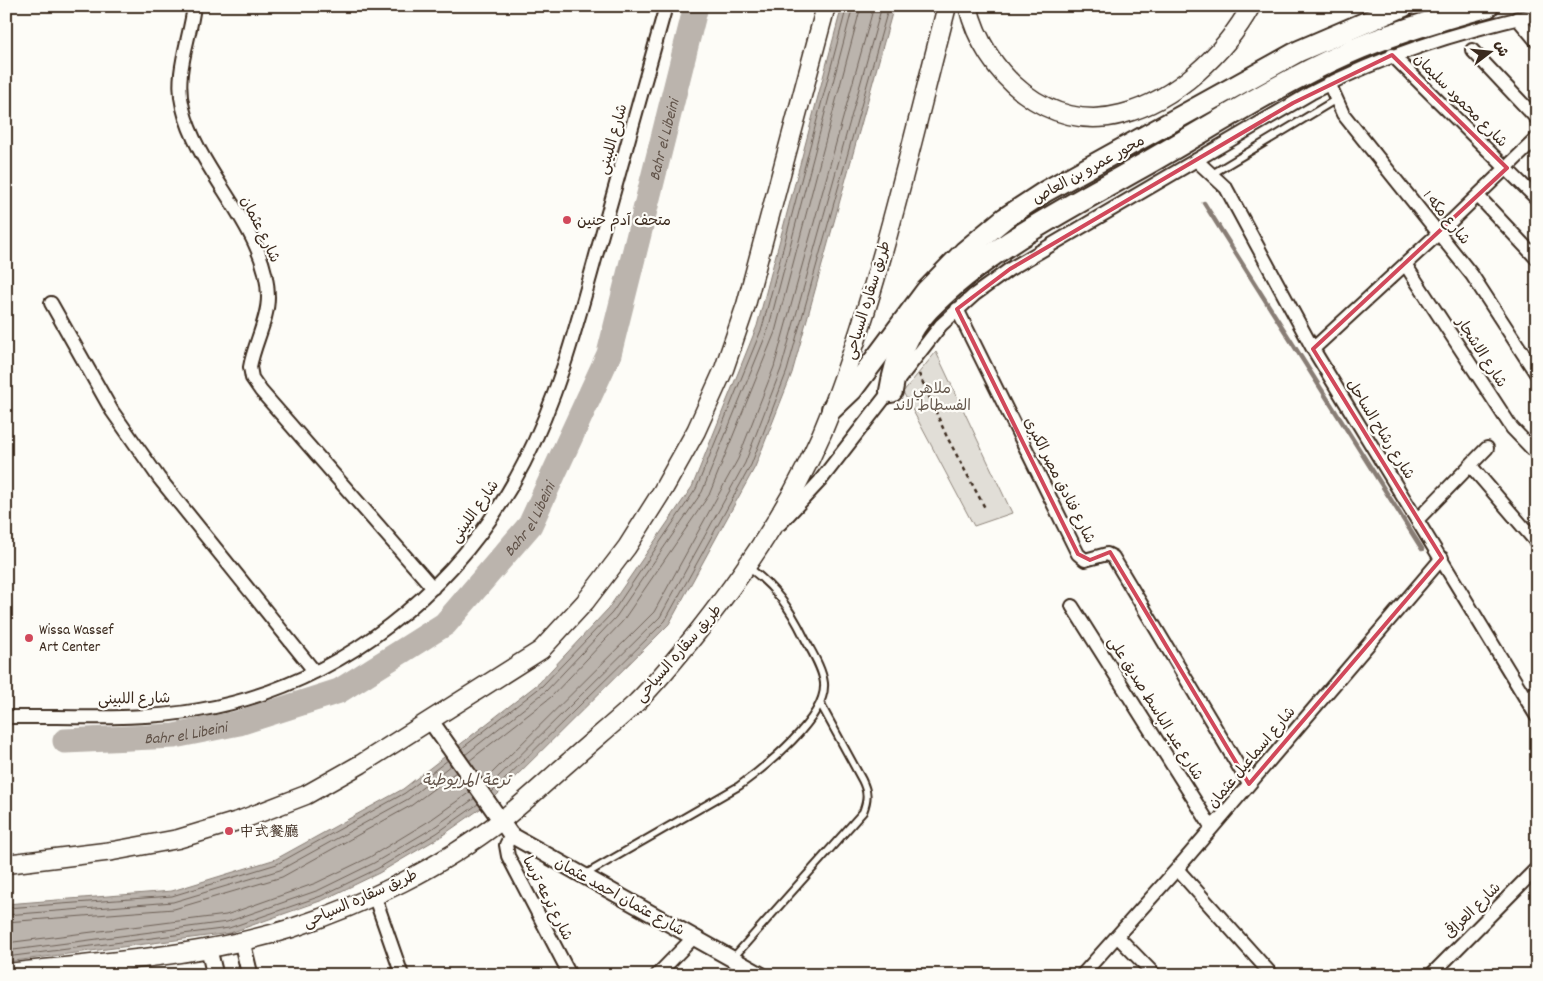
<svg xmlns="http://www.w3.org/2000/svg" width="1543" height="981" viewBox="0 0 1543 981" font-family="Dekko,'Playpen Sans Arabic','LXGW WenKai TC',sans-serif">
	<style>
		.green { fill: #e1ded7; stroke: #8e847a }
		.water { fill: #bbb4ad; stroke: #887d74 }
		.lines { fill: none; stroke-linecap: round; stroke-linejoin: round }
		.shore { stroke: #6e6157; stroke-width: 1 }
		.stream { stroke: #887d74; stroke-width: 4.5 }
		.canal { stroke: #bbb4ad; stroke-width: 15 }
		.river { stroke: #bbb4ad; stroke-width: 25 }
		.service-casing { stroke: #3b2a1e; stroke-width: 10 }
		.minor-casing { stroke: #3b2a1e; stroke-width: 16 }
		.tertiary-casing { stroke: #3b2a1e; stroke-width: 19 }
		.secondary-casing { stroke: #3b2a1e; stroke-width: 21 }
		.primary-casing { stroke: #3b2a1e; stroke-width: 24 }
		.motorway-casing { stroke: #3b2a1e; stroke-width: 26 }
		.path { stroke: #3b2a1e; stroke-width: 2.5; stroke-dasharray: 4 4; stroke-linecap: butt }
		.service { stroke: #fdfcf7; stroke-width: 6 }
		.minor { stroke: #fdfcf7; stroke-width: 12 }
		.tertiary { stroke: #fdfcf7; stroke-width: 15 }
		.secondary { stroke: #fdfcf7; stroke-width: 18 }
		.primary { stroke: #fdfcf7; stroke-width: 20 }
		.motorway { stroke: #fdfcf7; stroke-width: 22 }
		.marked { fill: none; stroke: #d1495b; stroke-width: 4; stroke-linejoin: round }
		.poi-dot { fill: #d1495b; stroke: #fdfcf7; stroke-width: 2 }
		.labels { text-anchor: middle; stroke-width: 4.5; stroke-linejoin: round; paint-order: stroke }
		.street-label { font-size: 15px; fill: #3b2a1e; stroke: #fdfcf7 }
		.poi-label { font-size: 15px; fill: #3b2a1e; stroke: #fdfcf7; text-anchor: start }
		.park-label { font-size: 15px; fill: #64574c; stroke: #fdfcf7 }
		.water-label { font-size: 16px; font-style: italic; fill: #615349; stroke: #fdfcf7 }
	</style>
	<rect width="100%" height="100%" fill="#fdfcf7"/>
	<filter id="ink" filterUnits="userSpaceOnUse"><feTurbulence type="fractalNoise" baseFrequency=".02" numOctaves="2"/><feDisplacementMap in="SourceGraphic" scale="10" xChannelSelector="R" yChannelSelector="G"/><feConvolveMatrix kernelMatrix="1 2 1 2 8 2 1 2 1" color-interpolation-filters="sRGB"/></filter>
	<g filter="url(#ink)">
		<path class="green" d="M 936,352 L 1012,513 L 974,526 L 903,392 Z"/>
		<path class="water" d="M 842,6 L 894,6 L 792,373 L 755,467 L 669,624 L 490,802 L 440,837 L 379,873 L 323,900 L 230,933 L 6,962 L 6,904 L 172,891 L 276,859 L 403,789 L 539,683 L 608,609 L 692,487 L 757,326 Z"/>
		<g class="lines">
			<path class="shore" d="M 461,749 L 542,686 L 612,613 L 696,489 L 762,328 L 847,6
				M 465,755 L 546,691 L 616,617 L 702,492 L 768,330 L 853,6
				M 469,761 L 551,697 L 622,622 L 709,495 L 775,332 L 861,6
				M 484,781 L 654,612 L 738,459 L 774,367 L 874,6
				M 488,787 L 660,617 L 745,463 L 781,369 L 882,6
				M 492,792 L 665,621 L 751,465 L 787,371 L 889,6
				M 6,908 L 172,896 L 277,864 L 405,793 L 448,760
				M 6,915 L 173,902 L 280,870 L 408,799 L 451,765
				M 6,922 L 174,909 L 282,877 L 412,805 L 456,772
				M 6,943 L 226,915 L 316,883 L 370,857 L 429,821 L 470,792
				M 6,951 L 227,922 L 319,890 L 374,863 L 433,828 L 475,798
				M 6,957 L 229,928 L 321,896 L 377,869 L 437,833 L 478,804"/>
			<path class="stream" d="M 1204,203 L 1422,549"/>
			<path class="canal" d="M 239,973 L 239,975"/>
			<path class="river" id="s1" d="M 65,741 L 174,736 L 239,723 L 339,691 L 445,624 L 530,525 L 609,354 L 696,6"/>
			<defs>
				<path id="service" d="M 1212,174 L 1335,100
					M 584,875 L 739,786 C 765,767 827,718 824,683 C 822,667 811,651 804,637 C 790,608 774,586 748,567
					M 732,959 L 863,812 C 868,799 868,792 862,780 L 820,703"/>
				<path id="minor" d="M 194,6 C 190,40 174,73 183,108 C 198,173 268,230 268,297 C 268,320 254,344 250,367 L 252,378 L 261,391 L 433,588
					M 1517,18 L 1537,42
					M 1472,50 L 1537,119
					M 1392,55 L 1537,199
					M 1329,83 L 1343,114 L 1472,275 L 1537,375
					M 1196,160 L 1226,188 L 1313,349 L 1537,717
					M 1478,196 L 1537,259
					M 1405,264 L 1512,428 L 1537,454
					M 51,303 L 112,411 L 159,478 L 315,672
					M 957,309 L 1078,554 L 1085,560 L 1107,554 L 1113,557 L 1249,784
					M 1313,349 L 1439,233 L 1537,138
					M 1470,465 L 1537,543
					M 1418,519 L 1487,448
					M 780,524 L 820,481 L 941,325 L 974,295 L 1010,269 L 1311,93 C 1383,55 1458,32 1537,14
					M 1072,606 L 1212,828
					M 1526,699 L 1537,691
					M 6,717 C 67,716 140,721 199,710 C 339,686 460,589 524,463 C 561,391 580,312 602,234 C 624,158 645,82 666,6
					M 511,835 L 506,845 L 508,856 L 570,975
					M 1177,869 L 1272,975
					M 374,895 L 402,975
					M 1117,936 L 1155,975
					M 657,975 L 694,937
					M 1082,975 L 1177,869 L 1442,558
					M 1431,975 L 1537,868"/>
				<path id="tertiary" d="M 430,720 L 511,835 L 761,975
					M 242,942 L 250,975
					M 209,950 L 215,975"/>
				<path id="secondary" d="M 968,6 C 984,74 1049,134 1122,114 C 1176,100 1225,53 1251,6
					M 6,864 L 113,851 L 178,839 L 241,820 L 306,795 L 361,764 L 541,650 L 585,602 L 627,547 L 663,490 L 696,431 L 724,369 L 746,305 L 826,6
					M 6,973 C 102,962 200,957 292,928 C 365,904 442,867 503,819 C 526,801 548,780 570,761 C 592,741 616,722 637,702 C 660,679 680,654 700,629 C 754,560 802,488 833,406 C 882,277 912,140 947,6"/>
				<path id="primary" d="M 832,409 L 852,390 L 926,291 L 964,252 L 1005,218 L 1046,191 L 1299,51 L 1404,6"/>
				<path id="motorway" d="M 891,391 C 896,360 907,331 928,309 C 986,249 1063,211 1135,170 C 1205,131 1273,86 1347,53 C 1392,33 1439,19 1487,6"/>
			</defs>
			<use href="#service" class="service-casing"/>
			<use href="#minor" class="minor-casing"/>
			<use href="#tertiary" class="tertiary-casing"/>
			<use href="#secondary" class="secondary-casing"/>
			<use href="#primary" class="primary-casing"/>
			<use href="#motorway" class="motorway-casing"/>
			<path class="path" d="M 919,374 L 947,437 L 985,508"/>
			<use href="#service" class="service"/>
			<use href="#minor" class="minor"/>
			<use href="#tertiary" class="tertiary"/>
			<use href="#secondary" class="secondary"/>
			<use href="#primary" class="primary"/>
			<use href="#motorway" class="motorway"/>
		</g>
	</g>
	<path class="marked" d="M 1392,55 L 1507,168 L 1313,349 L 1442,558 L 1249,784 L 1110,552 L 1090,560 L 1078,554 L 957,309 L 1010,269 L 1293,103 Z"/>
	<g class="poi-dot">
		<circle cx="567" cy="220" r="5"/>
		<circle cx="29" cy="638" r="5"/>
		<circle cx="229" cy="831" r="5"/>
	</g>
	<g class="labels">
		<g class="street-label">
			<text transform="translate(1461 100) rotate(45)" y="5">شارع محمود سليمان</text>
			<text transform="translate(612 139) rotate(-74)" y="5">شارع اللبينى</text>
			<text transform="translate(1088 169) rotate(-29)" y="5">محور عمرو بن العاص</text>
			<text transform="translate(1447 217) rotate(51)" y="5">شارع مكه 1</text>
			<text transform="translate(261 229) rotate(64)" y="5">شارع عثمان</text>
			<text transform="translate(867 300) rotate(-73)" y="5">طريق سقاره السياحى</text>
			<text transform="translate(1482 352) rotate(57)" y="5">شارع الاشجار</text>
			<text transform="translate(1381 429) rotate(58)" y="5">شارع رشاح الساحل</text>
			<text transform="translate(1060 480) rotate(63)" y="5">شارع فنادق مصر الكبرى</text>
			<text transform="translate(474 511) rotate(-55)" y="5">شارع اللبينى</text>
			<text transform="translate(678 653) rotate(-49)" y="5">طريق سقاره السياحى</text>
			<text transform="translate(134 698) rotate(-1)" y="5">شارع اللبينى</text>
			<text transform="translate(1156 708) rotate(58)" y="5">شارع عبد الباسط صديق على</text>
			<text transform="translate(1251 757) rotate(-50)" y="5">شارع اسماعيل عثمان</text>
			<text transform="translate(620 896) rotate(29)" y="5">شارع عثمان احمد عثمان</text>
			<text transform="translate(360 898) rotate(-24)" y="5">طريق سقاره السياحى</text>
			<text transform="translate(548 898) rotate(63)" y="5">شارع ترعه ترسا</text>
			<text transform="translate(1472 910) rotate(-45)" y="5">شارع العراقى</text>
		</g>
		<g class="poi-label">
			<text x="577" y="225">متحف آدم حنين</text>
			<text x="39" y="634">Wissa Wassef<tspan x="39" dy="17">Art Center</tspan></text>
			<text x="239" y="836">中式餐廳</text>
		</g>
		<g class="park-label">
			<text x="932" y="393">ملاهي<tspan x="932" dy="17">الفسطاط لاند</tspan></text>
		</g>
		<g class="water-label">
			<text dy="6" stroke="none"><textPath href="#s1" startOffset="946">Bahr el Libeini</textPath></text>
			<text dy="6" stroke="none"><textPath href="#s1" startOffset="541">Bahr el Libeini</textPath></text>
			<text dy="6" stroke="none"><textPath href="#s1" startOffset="121">Bahr el Libeini</textPath></text>
			<text x="466" y="785">ترعة المريوطية</text>
		</g>
	</g>
	<rect width="1543" height="981" fill="none" stroke="#fdfcf7" stroke-width="25"/>
	<rect x="12" y="12" width="1518" height="956" fill="none" stroke="#3b2a1e" stroke-width="2" filter="url(#ink)"/>
	<g transform="translate(1490 52) rotate(74)" stroke="#fdfcf7" stroke-width="4" paint-order="stroke">
	<path d="M0-4L9 19L0 12L-9 19Z" fill="#3b2a1e"/>
	<text y="-8" font-size="14" font-weight="bold" text-anchor="middle" fill="#3b2a1e">ش</text>
	</g>
</svg>
